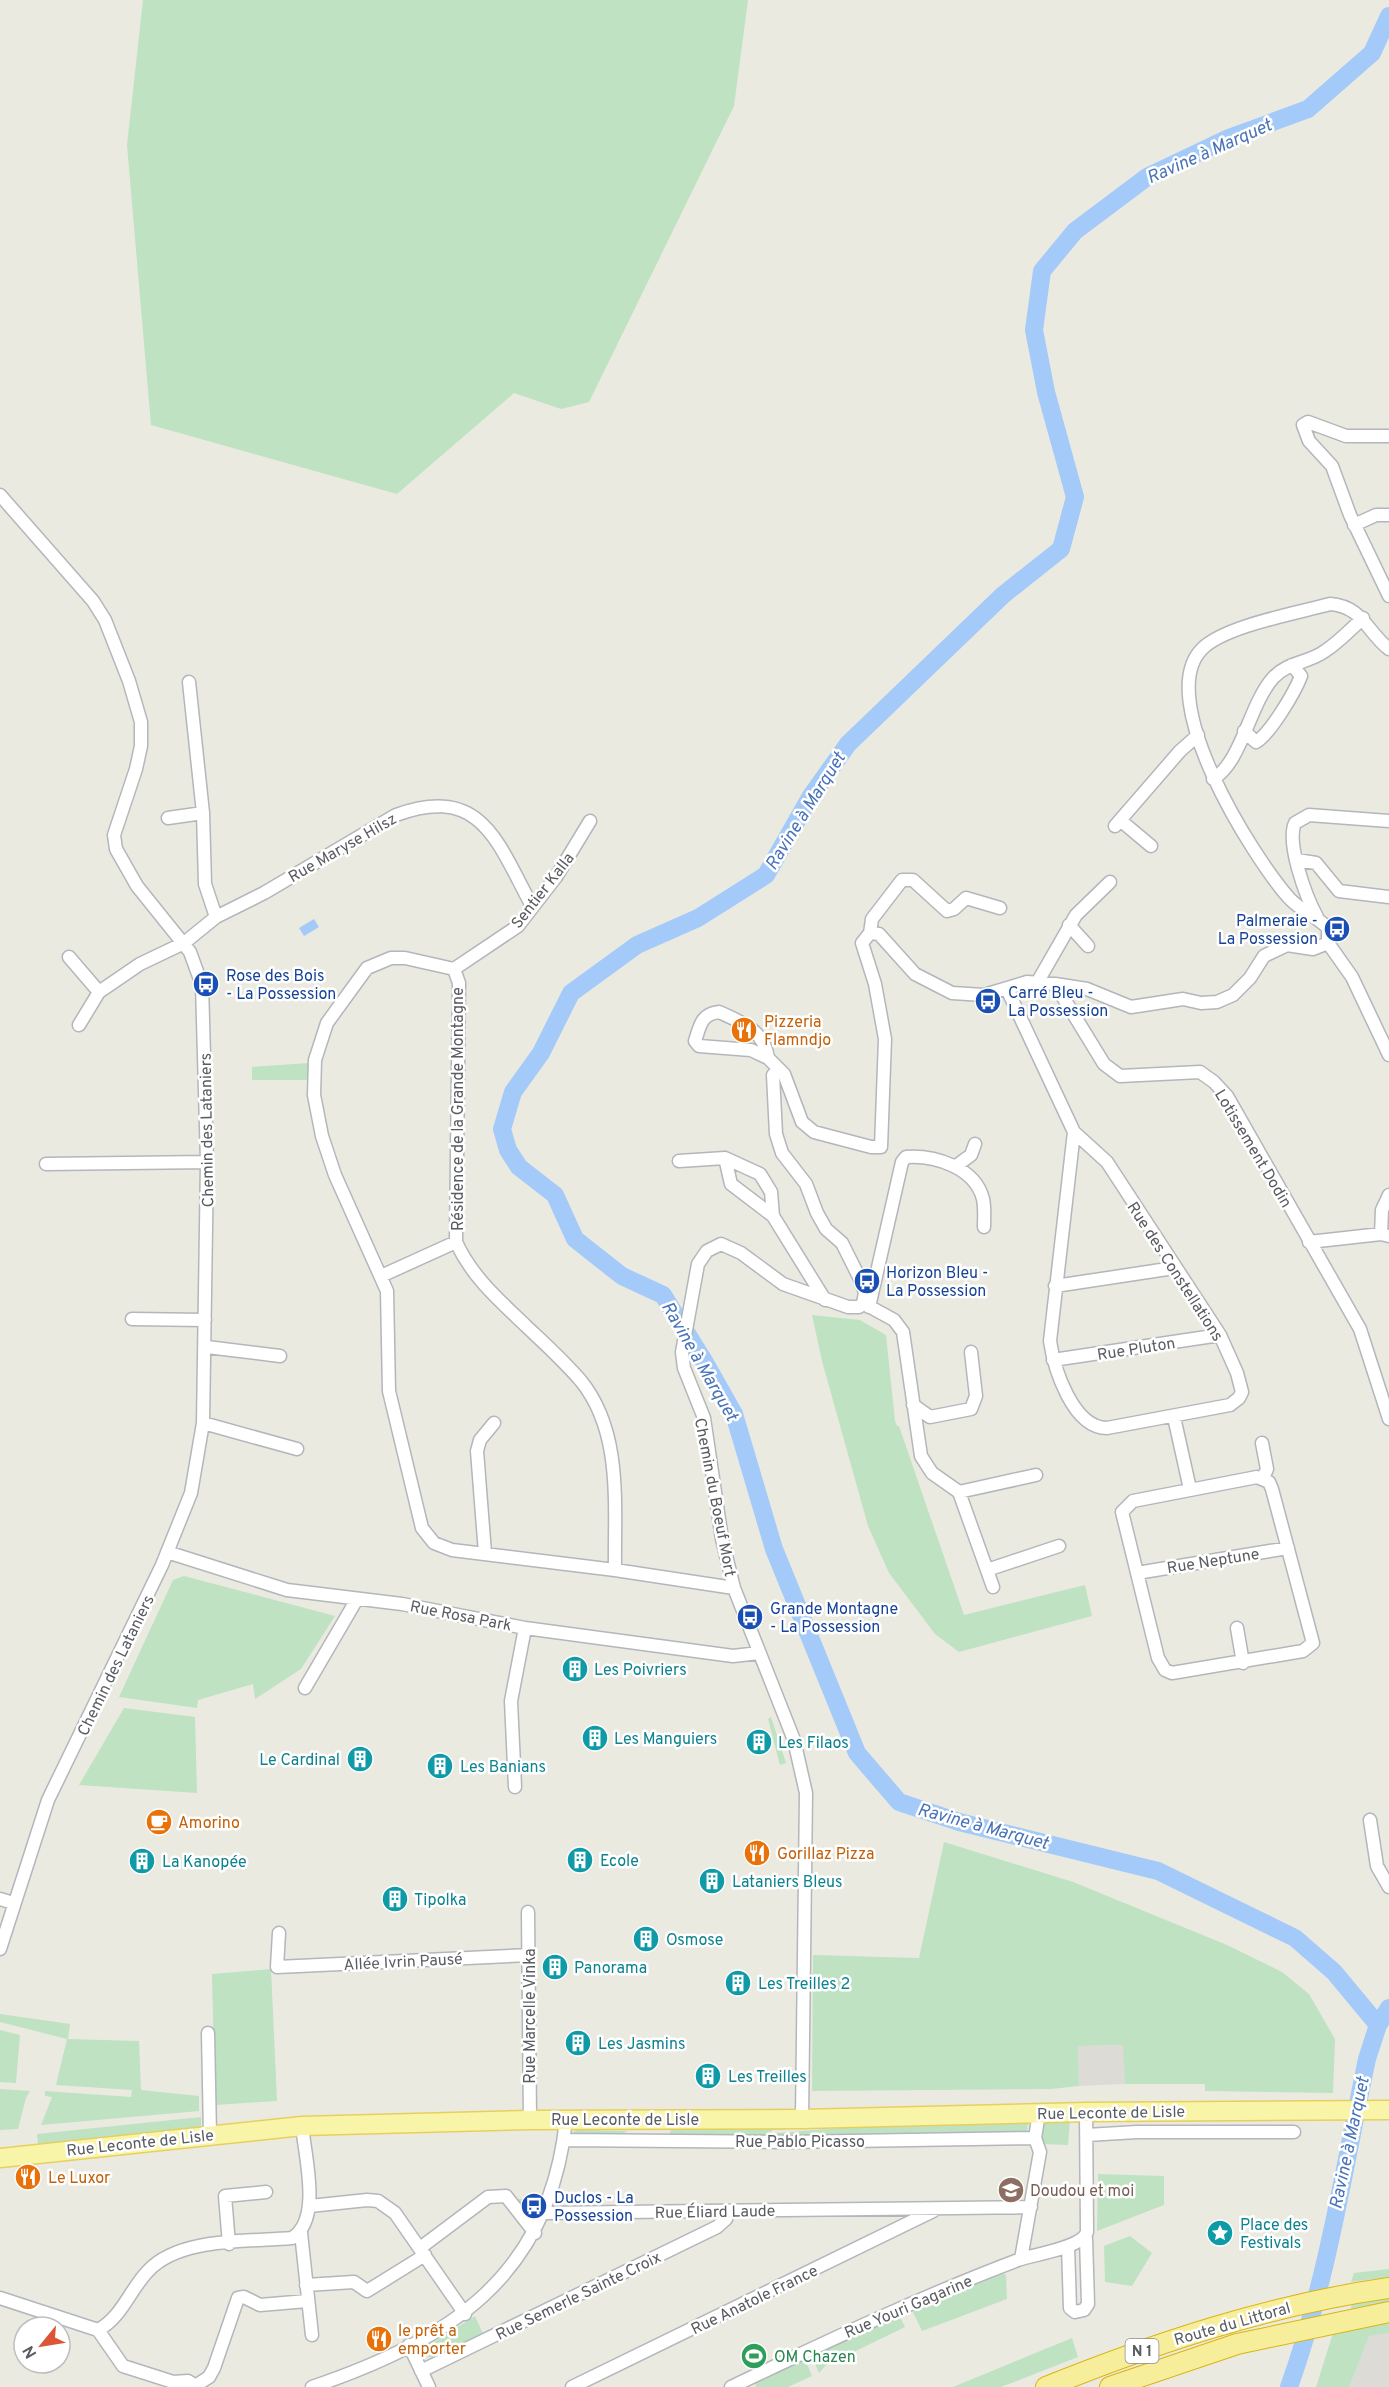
<svg xmlns="http://www.w3.org/2000/svg" width="1389" height="2387" viewBox="0 0 1389 2387" font-family="Overpass,sans-serif">
	<style>
		.industrial { fill: #dddbd5 }
		.green { fill: #bee2c2 }
		.water { fill: #a3caf8 }
		.lines { fill: none; stroke-linecap: round; stroke-linejoin: round }
		.river { stroke: #a3caf8; stroke-width: 18 }
		.minor-casing { stroke: #b3b6bb; stroke-width: 15 }
		.primary-casing { stroke: #e7cf5e; stroke-width: 21 }
		.trunk-casing { stroke: #dcb310; stroke-width: 22 }
		.minor { stroke: #fff; stroke-width: 12 }
		.primary { stroke: #f9f5a8; stroke-width: 18 }
		.trunk { stroke: #f7ee9b; stroke-width: 20 }
		.labels { text-anchor: middle; stroke-width: 5; stroke-linejoin: round; paint-order: stroke }
		.shield { fill: #fff; stroke: #8b8d90; stroke-width: 1.5 }
		.shield-label { font-size: 15px; font-weight: bold; fill: #595c61 }
		.street-label { font-size: 16px; fill: #595c61; stroke: #fff }
		.transit-label { font-size: 16px; fill: #164399; stroke: #fff; text-anchor: start }
		.food-label { font-size: 16px; fill: #c56008; stroke: #fff; text-anchor: start }
		.culture-label { font-size: 16px; fill: #0d838f; stroke: #fff; text-anchor: start }
		.education-label { font-size: 16px; fill: #785e54; stroke: #fff; text-anchor: start }
		.leisure-label { font-size: 16px; fill: #27864d; stroke: #fff; text-anchor: start }
		.water-label { font-size: 18px; font-style: italic; fill: #4973b9; stroke: #fff }
	</style>
	<rect width="100%" height="100%" fill="#ebeae1"/>
	<path class="industrial" d="M 1124,2045 L 1125,2084 L 1079,2086 L 1078,2046 Z
		M 1389,2333 L 1389,2387 L 1349,2387 L 1369,2335 Z"/>
	<path class="green" d="M 143,0 L 748,0 L 734,106 L 589,402 L 561,409 L 514,393 L 397,494 L 151,425 L 127,145 Z
		M 309,1063 L 307,1080 L 252,1080 L 252,1067 Z
		M 812,1315 L 860,1320 L 886,1335 L 895,1421 L 897,1426 L 899,1426 L 964,1615 L 1085,1585 L 1092,1616 L 959,1652 L 935,1634 L 889,1573 L 868,1526 L 822,1361 Z
		M 184,1576 L 335,1616 L 301,1669 L 255,1699 L 253,1684 L 198,1700 L 197,1708 L 119,1697 L 173,1580 Z
		M 124,1708 L 195,1717 L 197,1793 L 79,1785 Z
		M 771,1717 L 786,1763 L 780,1765 L 768,1719 Z
		M 944,1842 L 1073,1882 L 1227,1945 L 1282,1972 L 1309,1994 L 1335,2039 L 1333,2093 L 1205,2091 L 1205,2084 L 1125,2084 L 1123,2045 L 1078,2046 L 1079,2086 L 1051,2089 L 812,2091 L 813,1955 L 919,1958 Z
		M 271,1969 L 277,2101 L 215,2105 L 212,1974 Z
		M 0,2014 L 70,2024 L 68,2039 L 139,2041 L 141,2090 L 199,2096 L 199,2111 L 41,2125 L 52,2097 L 45,2096 L 45,2091 L 131,2097 L 132,2090 L 56,2085 L 67,2039 L 0,2022 Z
		M 0,2030 L 20,2035 L 16,2083 L 0,2082 Z
		M 0,2089 L 30,2091 L 26,2098 L 18,2129 L 0,2130 Z
		M 201,2117 L 201,2128 L 38,2144 L 37,2134 Z
		M 1070,2120 L 1068,2145 L 1042,2144 L 1039,2135 L 1042,2123 Z
		M 928,2121 L 1028,2121 L 1027,2134 L 776,2138 L 776,2133 Z
		M 785,2127 L 785,2130 L 772,2130 L 771,2137 L 633,2138 L 633,2135 L 669,2135 L 671,2129 Z
		M 577,2130 L 627,2131 L 627,2132 L 602,2139 L 573,2138 L 573,2132 Z
		M 1098,2174 L 1164,2176 L 1164,2205 L 1097,2231 Z
		M 514,2199 L 538,2199 L 530,2219 Z
		M 1130,2236 L 1152,2253 L 1132,2286 L 1105,2282 L 1104,2246 Z
		M 1389,2269 L 1389,2277 L 1351,2282 L 1354,2273 Z
		M 999,2272 L 1006,2275 L 1007,2299 L 922,2331 L 911,2308 Z
		M 1389,2295 L 1389,2302 L 1351,2309 L 1352,2300 Z
		M 898,2313 L 905,2327 L 825,2366 L 819,2373 L 810,2352 Z
		M 475,2316 L 484,2336 L 439,2358 L 425,2357 L 423,2351 L 426,2347 Z
		M 1389,2319 L 1389,2333 L 1369,2336 L 1349,2387 L 1316,2387 L 1334,2330 Z
		M 1072,2338 L 1078,2357 L 1001,2387 L 953,2387 Z
		M 803,2355 L 812,2376 L 788,2387 L 756,2387 L 755,2379 Z"/>
	<path class="water" d="M 314,919 L 319,927 L 304,936 L 299,928 Z"/>
	<g class="lines">
		<path class="river" d="M 1378,2025 L 1389,2008
			M 1289,2387 C 1327,2281 1344,2169 1367,2059 L 1378,2025 L 1334,1972 L 1295,1938 L 1158,1871 L 959,1822 L 899,1802 L 857,1753 L 774,1549 L 734,1414 L 704,1361 L 663,1295 L 622,1276 L 575,1239 L 555,1195 L 519,1167 L 508,1150 L 502,1129 L 513,1092 L 541,1053 L 571,993 L 637,945 L 698,918 L 766,875 L 811,796 L 848,744 L 1003,595 L 1061,549 L 1075,497 L 1046,392 L 1034,330 L 1042,271 L 1075,231 L 1147,177 L 1229,138 L 1308,109 L 1372,53 L 1389,16"/>
		<defs>
			<path id="minor" d="M 1389,436 L 1346,436 L 1308,422 L 1303,425 L 1309,441 L 1332,466 L 1350,515 L 1389,596
				M 0,495 L 93,601 L 105,620 L 129,681 L 141,722 L 141,746 L 136,769 L 114,835 L 116,849 L 137,886 L 190,952 L 202,985 L 207,1162 L 203,1423 L 191,1493 L 162,1565 L 48,1800 L 0,1949
				M 1354,525 L 1376,515 L 1389,515
				M 1244,731 L 1256,742 C 1270,734 1295,692 1301,676 L 1292,665
				M 1213,779 C 1242,762 1249,705 1273,678 C 1287,662 1309,663 1325,651 C 1339,642 1351,629 1363,618
				M 168,818 L 203,813
				M 1120,820 L 1151,846
				M 1115,826 L 1180,751 L 1198,735
				M 1297,860 L 1316,863 L 1339,891 L 1389,897
				M 216,917 L 264,893 L 396,815 C 482,783 498,844 532,906
				M 1317,917 C 1306,897 1286,843 1295,823 L 1309,815 L 1389,821
				M 1069,925 L 1088,946
				M 870,933 L 879,934 L 915,974 L 952,993 L 984,995 L 1027,982 L 1055,984 L 1087,989 L 1131,1007 L 1183,999 L 1201,1003 L 1217,1002 L 1233,995 L 1250,978 L 1264,956 L 1287,945 L 1313,949 L 1328,943
				M 870,933 L 872,919 L 902,880 L 913,880 L 947,911 L 954,909 L 966,898 L 1000,908
				M 1328,943 L 1328,928 C 1316,916 1301,911 1289,898 C 1252,856 1153,698 1202,649 C 1224,626 1298,613 1330,604 C 1362,606 1367,632 1389,649
				M 1328,943 L 1352,977 L 1389,1055
				M 69,957 L 99,992
				M 454,969 L 518,926 L 556,877 L 590,821
				M 1037,983 L 1076,915 L 1110,882
				M 1055,984 L 1104,1064 L 1120,1076 L 1200,1072 L 1214,1082 L 1227,1096 L 1360,1329 L 1389,1419
				M 1007,989 L 1074,1132 L 1107,1162 L 1220,1335 L 1237,1373 L 1242,1392 L 1239,1398 L 1230,1405 L 1107,1428 C 1073,1428 1054,1369 1050,1341 L 1074,1132
				M 79,1025 L 99,992 L 140,964 L 184,943 L 216,917 L 205,884 L 203,813 L 189,682
				M 768,1058 C 764,1030 741,1022 719,1012 C 701,1014 700,1026 695,1041 L 699,1046 L 751,1050 L 768,1058 L 784,1074 L 802,1122 L 814,1132 L 871,1147 L 881,1147 L 885,1039 L 875,984 L 862,943 L 870,933
				M 778,1070 L 773,1075 L 776,1134 L 782,1153 L 806,1184 L 817,1213 L 826,1229 L 842,1243 L 862,1283 L 865,1293 L 863,1303
				M 725,1158 L 731,1184 L 773,1216
				M 679,1161 L 725,1158 L 760,1174 L 771,1192 L 773,1216 L 825,1300
				M 46,1164 L 207,1162
				M 956,1166 L 971,1155 L 975,1144
				M 1381,1234 L 1382,1210 L 1389,1195
				M 1309,1242 L 1381,1234 L 1389,1236
				M 381,1276 L 456,1242
				M 1055,1286 L 1174,1268
				M 863,1303 L 894,1320 L 903,1332 L 921,1456 L 932,1473 L 959,1492 L 993,1587
				M 869,1307 L 902,1162 L 906,1157 C 934,1155 975,1167 983,1199 C 985,1208 984,1218 984,1227
				M 132,1319 L 205,1320
				M 207,1347 L 280,1356
				M 1053,1360 L 1220,1335
				M 913,1405 L 930,1417 L 971,1409 L 976,1396 L 971,1352
				M 1174,1417 L 1190,1489
				M 203,1423 L 297,1449
				M 1262,1443 L 1267,1469 L 1263,1478
				M 1257,1477 L 1269,1482 L 1272,1489 L 1313,1643 L 1303,1651 L 1172,1673 L 1165,1670 L 1158,1658 L 1122,1512 L 1133,1501 Z
				M 959,1492 L 1036,1475
				M 167,1552 L 287,1590 L 402,1604 L 525,1628 L 733,1656 L 759,1653
				M 485,1553 L 477,1451 L 480,1440 L 494,1423
				M 615,1570 C 614,1506 623,1433 581,1381 C 564,1361 544,1343 526,1326 C 499,1300 472,1277 456,1242 L 459,983 L 454,969 L 405,958 L 391,958 L 367,968 L 327,1023 L 315,1060 L 314,1095 L 322,1136 L 335,1175 L 387,1291 L 389,1391 L 422,1528 L 434,1543 L 452,1550 L 615,1570 L 734,1588
				M 987,1570 L 1059,1546
				M 1137,1573 L 1288,1548
				M 1237,1628 L 1243,1663
				M 305,1688 L 357,1599
				M 515,1787 L 511,1701 L 525,1628
				M 1370,1820 L 1377,1866 L 1389,1887
				M 0,1899 L 13,1903
				M 528,1912 L 530,2120
				M 279,1933 L 277,1967 L 529,1955
				M 208,2033 L 210,2135
				M 802,2119 L 806,1793 L 794,1740 L 734,1588 L 722,1539 L 704,1418 L 684,1368 L 682,1352 L 698,1264 L 707,1251 L 721,1244 L 741,1253 L 783,1284 L 848,1307 L 859,1307 L 863,1303
				M 1087,2135 L 1137,2132 L 1294,2132
				M 564,2140 L 789,2142 L 1035,2138
				M 310,2206 L 367,2200 L 378,2201 L 395,2213 L 465,2314
				M 545,2213 L 1031,2207
				M 301,2233 L 312,2335
				M 229,2244 L 225,2196 L 266,2192
				M 1068,2246 L 1070,2308 L 1075,2312 L 1084,2310 L 1088,2304 L 1086,2238
				M 420,2248 L 488,2197 L 506,2196 L 535,2233
				M 1021,2259 L 1040,2152 L 1035,2138 L 1039,2113
				M 306,2285 L 354,2282 L 367,2291 L 425,2255
				M 0,2298 L 98,2330 C 122,2317 129,2291 148,2271 C 179,2237 248,2242 292,2238 C 322,2220 305,2157 302,2126
				M 98,2330 L 123,2366 L 173,2382 L 188,2381 L 197,2387
				M 409,2345 L 429,2387
				M 421,2371 L 717,2227 L 726,2219 L 729,2211
				M 195,2386 L 209,2377 L 214,2368 L 238,2298 L 244,2297 L 260,2305 L 307,2301
				M 312,2387 C 450,2340 550,2276 566,2120
				M 572,2387 L 933,2211
				M 731,2387 C 826,2342 920,2297 1018,2260 C 1035,2254 1082,2248 1087,2232 L 1086,2112"/>
			<path id="primary" d="M 0,2158 L 302,2126 L 530,2120 L 802,2119 L 1086,2112 L 1389,2110"/>
			<path id="trunk" d="M 1046,2387 C 1158,2342 1270,2305 1389,2288
				M 1110,2387 L 1237,2344 L 1389,2312"/>
		</defs>
		<use href="#minor" class="minor-casing"/>
		<use href="#primary" class="primary-casing"/>
		<use href="#trunk" class="trunk-casing"/>
		<use href="#minor" class="minor"/>
		<use href="#primary" class="primary"/>
		<use href="#trunk" class="trunk"/>
	</g>
	<defs>
		<symbol id="bus-disc" viewBox="-11 -11 22 22"><circle r="9.5" fill="#1a4fb4" stroke="#fff"/><path d="M-5-6H5V4H4V6H2V4H-2V6H-4V4H-5ZM-3.5-4V0h7V-4ZM-3.5 1.2v1.5H-2V1.2ZM2 1.2v1.5H3.5V1.2Z" fill="#fff"/></symbol>
		<symbol id="restaurant-disc" viewBox="-11 -11 22 22"><circle r="9.5" fill="#e8710a" stroke="#fff"/><path d="M-5-6h1v4h1v-4h1v4h1v-4h1v5L-1.5 .5V6h-2V.5L-5-1ZM5-6V6H3V1.5H1.5Q1.5-4 5-6Z" fill="#fff"/></symbol>
		<symbol id="building-disc" viewBox="-11 -11 22 22"><circle r="9.5" fill="#0f9aa8" stroke="#fff"/><path d="M-4-6H4V6H1V3H-1V6H-4ZM-2.5-4.3h1.7v1.8h-1.7ZM.8-4.3h1.7v1.8H.8ZM-2.5-1h1.7V.8h-1.7ZM.8-1h1.7V.8H.8Z" fill="#fff"/></symbol>
		<symbol id="cafe-disc" viewBox="-11 -11 22 22"><circle r="9.5" fill="#e8710a" stroke="#fff"/><path d="M-5.5-4.5H6V0H3Q3 3.5 0 3.5H-2.5Q-5.5 3.5-5.5 0ZM3-3.2v2h1.7v-2ZM-6 4.5H4V6H-6Z" fill="#fff"/></symbol>
		<symbol id="school-disc" viewBox="-11 -11 22 22"><circle r="9.5" fill="#8d6e63" stroke="#fff"/><path d="M0-5L7-2L0 1L-7-2ZM-4 1L0 2.5L4 1V4Q0 6-4 4Z" fill="#fff"/></symbol>
		<symbol id="sight-disc" viewBox="-11 -11 22 22"><circle r="9.5" fill="#0f9aa8" stroke="#fff"/><path d="M0-6L1.8-2.2L6-1.7L2.9 1.2L3.7 5.4L0 3.3L-3.7 5.4L-2.9 1.2L-6-1.7L-1.8-2.2Z" fill="#fff"/></symbol>
		<symbol id="stadium-disc" viewBox="-11 -11 22 22"><circle r="9.5" fill="#2e9e5b" stroke="#fff"/><path d="M0-5a6.5 5 0 1 0 0 10a6.5 5 0 1 0 0-10ZM-3.5-1.8h7v3.6h-7Z" fill="#fff"/></symbol>
	</defs>
	<g fill-rule="evenodd">
		<use href="#bus-disc" x="1322" y="914" width="30" height="30"/>
		<use href="#bus-disc" x="191" y="969" width="30" height="30"/>
		<use href="#bus-disc" x="973" y="986" width="30" height="30"/>
		<use href="#restaurant-disc" x="729" y="1015" width="30" height="30"/>
		<use href="#bus-disc" x="852" y="1266" width="30" height="30"/>
		<use href="#bus-disc" x="735" y="1602" width="30" height="30"/>
		<use href="#building-disc" x="560" y="1654" width="30" height="30"/>
		<use href="#building-disc" x="580" y="1723" width="30" height="30"/>
		<use href="#building-disc" x="744" y="1727" width="30" height="30"/>
		<use href="#building-disc" x="345" y="1744" width="30" height="30"/>
		<use href="#building-disc" x="425" y="1751" width="30" height="30"/>
		<use href="#cafe-disc" x="144" y="1807" width="30" height="30"/>
		<use href="#restaurant-disc" x="742" y="1838" width="30" height="30"/>
		<use href="#building-disc" x="565" y="1845" width="30" height="30"/>
		<use href="#building-disc" x="127" y="1846" width="30" height="30"/>
		<use href="#building-disc" x="697" y="1866" width="30" height="30"/>
		<use href="#building-disc" x="380" y="1884" width="30" height="30"/>
		<use href="#building-disc" x="631" y="1924" width="30" height="30"/>
		<use href="#building-disc" x="540" y="1952" width="30" height="30"/>
		<use href="#building-disc" x="723" y="1968" width="30" height="30"/>
		<use href="#building-disc" x="563" y="2028" width="30" height="30"/>
		<use href="#building-disc" x="693" y="2061" width="30" height="30"/>
		<use href="#restaurant-disc" x="13" y="2162" width="30" height="30"/>
		<use href="#school-disc" x="996" y="2175" width="30" height="30"/>
		<use href="#bus-disc" x="519" y="2191" width="30" height="30"/>
		<use href="#sight-disc" x="1205" y="2218" width="30" height="30"/>
		<use href="#restaurant-disc" x="364" y="2324" width="30" height="30"/>
		<use href="#stadium-disc" x="739" y="2341" width="30" height="30"/>
	</g>
	<g class="labels">
		<rect class="shield" x="1125.5" y="2339" width="33" height="24" rx="4.5"/>
		<g class="shield-label">
			<text x="1142" y="2356">N 1</text>
		</g>
		<g class="street-label">
			<text transform="translate(342 847) rotate(-30)" y="6">Rue Maryse Hilsz</text>
			<text transform="translate(542 890) rotate(-52)" y="6">Sentier Kalla</text>
			<text transform="translate(457 1109) rotate(-90)" y="6">Résidence de la Grande Montagne</text>
			<text transform="translate(206 1130) rotate(-91)" y="6">Chemin des Lataniers</text>
			<text transform="translate(1254 1148) rotate(59)" y="6">Lotissement Dodin</text>
			<text transform="translate(1176 1271) rotate(57)" y="6">Rue des Constellations</text>
			<text transform="translate(1136 1348) rotate(-9)" y="6">Rue Pluton</text>
			<text transform="translate(716 1497) rotate(79)" y="6">Chemin du Boeuf Mort</text>
			<text transform="translate(1213 1560) rotate(-9)" y="6">Rue Neptune</text>
			<text transform="translate(461 1615) rotate(11)" y="6">Rue Rosa Park</text>
			<text transform="translate(115 1665) rotate(-64)" y="6">Chemin des Lataniers</text>
			<text transform="translate(403 1961) rotate(-3)" y="6">Allée Ivrin Pausé</text>
			<text transform="translate(529 2016) rotate(-90)" y="6">Rue Marcelle Vinka</text>
			<text transform="translate(1111 2112) rotate(-1)" y="6">Rue Leconte de Lisle</text>
			<text x="625" y="2125">Rue Leconte de Lisle</text>
			<text x="800" y="2147">Rue Pablo Picasso</text>
			<text transform="translate(140 2142) rotate(-6)" y="6">Rue Leconte de Lisle</text>
			<text transform="translate(715 2211) rotate(-1)" y="6">Rue Éliard Laude</text>
			<text transform="translate(578 2295) rotate(-26)" y="6">Rue Semerle Sainte Croix</text>
			<text transform="translate(754 2299) rotate(-26)" y="6">Rue Anatole France</text>
			<text transform="translate(908 2306) rotate(-23)" y="6">Rue Youri Gagarine</text>
			<text transform="translate(1232 2323) rotate(-16)" y="6">Route du Littoral</text>
		</g>
		<g class="transit-label">
			<text x="1318" y="926" text-anchor="end">Palmeraie -<tspan x="1318" dy="18">La Possession</tspan></text>
			<text x="226" y="981">Rose des Bois<tspan x="226" dy="18">- La Possession</tspan></text>
			<text x="1008" y="998">Carré Bleu -<tspan x="1008" dy="18">La Possession</tspan></text>
			<text x="886" y="1278">Horizon Bleu -<tspan x="886" dy="18">La Possession</tspan></text>
			<text x="770" y="1614">Grande Montagne<tspan x="770" dy="18">- La Possession</tspan></text>
			<text x="554" y="2203">Duclos - La<tspan x="554" dy="18">Possession</tspan></text>
		</g>
		<g class="food-label">
			<text x="764" y="1027">Pizzeria<tspan x="764" dy="18">Flamndjo</tspan></text>
			<text x="178" y="1828">Amorino</text>
			<text x="777" y="1859">Gorillaz Pizza</text>
			<text x="48" y="2183">Le Luxor</text>
			<text x="398" y="2336">le prêt a<tspan x="398" dy="18">emporter</tspan></text>
		</g>
		<g class="culture-label">
			<text x="594" y="1675">Les Poivriers</text>
			<text x="614" y="1744">Les Manguiers</text>
			<text x="778" y="1748">Les Filaos</text>
			<text x="340" y="1765" text-anchor="end">Le Cardinal</text>
			<text x="460" y="1772">Les Banians</text>
			<text x="600" y="1866">Ecole</text>
			<text x="162" y="1867">La Kanopée</text>
			<text x="732" y="1887">Lataniers Bleus</text>
			<text x="414" y="1905">Tipolka</text>
			<text x="666" y="1945">Osmose</text>
			<text x="574" y="1973">Panorama</text>
			<text x="758" y="1989">Les Treilles 2</text>
			<text x="598" y="2049">Les Jasmins</text>
			<text x="728" y="2082">Les Treilles</text>
			<text x="1240" y="2230">Place des<tspan x="1240" dy="18">Festivals</tspan></text>
		</g>
		<g class="education-label">
			<text x="1030" y="2196">Doudou et moi</text>
		</g>
		<g class="leisure-label">
			<text x="774" y="2362">OM Chazen</text>
		</g>
		<g class="water-label">
			<text transform="translate(1209 151) rotate(-24)" y="6">Ravine à Marquet</text>
			<text transform="translate(805 811) rotate(-58)" y="6">Ravine à Marquet</text>
			<text transform="translate(700 1361) rotate(60)" y="6">Ravine à Marquet</text>
			<text transform="translate(983 1826) rotate(15)" y="6">Ravine à Marquet</text>
			<text transform="translate(1349 2143) rotate(-78)" y="6">Ravine à Marquet</text>
		</g>
	</g>
	<g transform="translate(42 2345) rotate(240)"><circle r="28" fill="#ffffff" stroke="#bdbec0" stroke-width="1.5"/>
	<path d="M0-4.5L10 22L0 15L-10 22Z" fill="#dc5536"/>
	<text y="-9" font-size="16" font-weight="bold" text-anchor="middle" fill="#595c61">N</text>
	</g>
</svg>
